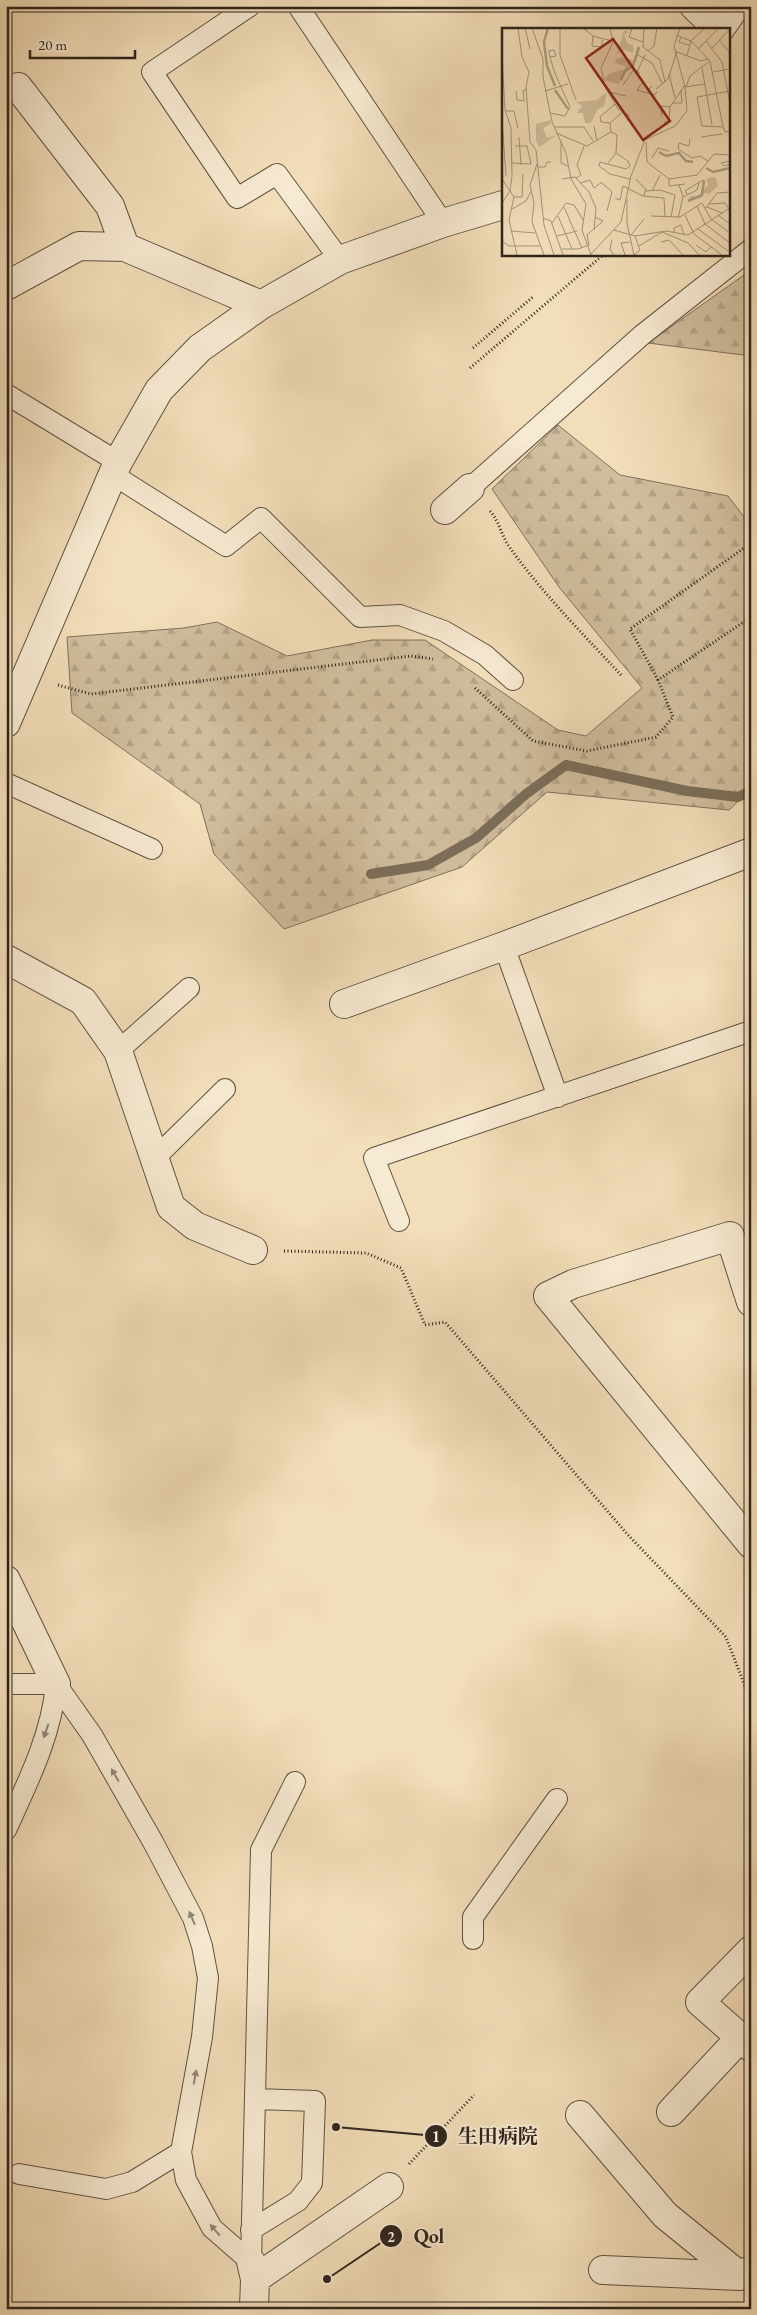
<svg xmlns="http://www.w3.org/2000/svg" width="757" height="2315" viewBox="0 0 757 2315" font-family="'EB Garamond','Noto Serif JP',serif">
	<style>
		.forest { fill: url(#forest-firs); stroke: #80715d }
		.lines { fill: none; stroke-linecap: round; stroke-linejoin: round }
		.stream { stroke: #7b6e5a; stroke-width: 10 }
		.lane-casing { stroke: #5f5243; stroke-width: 22 }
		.street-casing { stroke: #5f5243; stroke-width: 30 }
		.path { stroke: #2e241c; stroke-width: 3; stroke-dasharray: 1 2.5; stroke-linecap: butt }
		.lane { stroke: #f7ead2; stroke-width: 20 }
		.street { stroke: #f7ead2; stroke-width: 28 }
		.oneway { fill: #928777 }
		.inset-river { fill: none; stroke: #af9f84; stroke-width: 2.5 }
		.inset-road { fill: none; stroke: #a4947a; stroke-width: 1 }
		.view { fill: #8f2418; fill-opacity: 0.15; stroke: #8f2418; stroke-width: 2.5 }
		.inset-edge { fill: none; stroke: #2e241c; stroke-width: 2.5 }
		.leader { fill: none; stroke: #2e241c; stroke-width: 2 }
		.callout-dot { fill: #2e241c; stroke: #f7ead2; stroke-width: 2 }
		.mark-label { font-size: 15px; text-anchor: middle; font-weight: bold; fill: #fff }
		.callout-label { font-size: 20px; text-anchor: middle; font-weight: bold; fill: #2e241c; stroke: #f7ead2; stroke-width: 4; stroke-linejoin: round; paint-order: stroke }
	</style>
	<defs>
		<pattern id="forest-firs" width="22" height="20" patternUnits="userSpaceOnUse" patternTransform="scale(1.25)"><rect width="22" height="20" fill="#d1be9e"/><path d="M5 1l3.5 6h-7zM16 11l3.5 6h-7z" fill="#b4a388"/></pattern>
	</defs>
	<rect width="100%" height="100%" fill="#f2deb9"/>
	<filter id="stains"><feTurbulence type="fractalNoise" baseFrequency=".004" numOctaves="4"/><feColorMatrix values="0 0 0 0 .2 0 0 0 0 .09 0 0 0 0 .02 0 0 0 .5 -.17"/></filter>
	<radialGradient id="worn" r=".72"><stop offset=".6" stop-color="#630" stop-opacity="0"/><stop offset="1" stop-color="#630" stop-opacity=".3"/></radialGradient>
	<path class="forest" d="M 751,270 L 751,356 L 648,343 Z
		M 558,425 L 620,475 L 728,496 L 751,526 L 751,789 L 729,810 L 547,792 L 462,867 L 284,929 L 214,854 L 200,804 L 72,713 L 67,637 L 184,628 L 217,622 L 287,656 L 372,640 L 425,640 L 558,730 L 586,736 L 642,688 L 559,587 L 492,489 Z"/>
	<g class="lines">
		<path class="stream" d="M 371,874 L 428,865 L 476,838 L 526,794 L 566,765 L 687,791 L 738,797 L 751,791"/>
		<defs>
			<path id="lane" d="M 250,6 L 152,72 L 237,198 L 277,174 L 340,260
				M 298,6 L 443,223
				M 6,394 L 118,462
				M 112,474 L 226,546 L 261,518 L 360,617 L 400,615 L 444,631 L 485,655 L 513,680
				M 470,488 L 642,335 L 751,249
				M 6,783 L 152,849
				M 504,946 L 558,1097
				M 118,1051 L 189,988
				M 153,1160 L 225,1089
				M 399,1221 L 374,1158 L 751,1031
				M 6,1684 L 56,1684
				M 56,1684 L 92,1735 L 153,1842 L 193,1918 L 202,1946 L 208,1978 L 202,2037 L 181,2152 L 186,2180 L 212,2228 L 251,2262
				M 6,1830 C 27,1784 52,1734 56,1684
				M 473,1939 L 473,1917 L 557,1799
				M 19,2174 L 106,2189 L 132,2182 L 181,2152
				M 251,2230 L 298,2201 L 312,2183 L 315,2101 L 256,2099
				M 251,2262 L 261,1850 L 295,1782"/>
			<path id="street" d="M 694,6 L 718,29
				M 720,29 L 736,6
				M 18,87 L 110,206 L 125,247
				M 6,286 L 79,246 L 125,247 L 261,305
				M 445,510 L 470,488
				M 6,723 L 118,462 L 159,390 L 200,348 L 261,305 L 340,260 L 443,223 L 503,205
				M 6,959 L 83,1001 L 118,1051 L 171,1207 L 195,1226 L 253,1250
				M 344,1004 L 504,946 L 751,852
				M 751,1302 L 730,1236 L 573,1284 L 548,1296 L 751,1544
				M 6,1580 L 56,1684
				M 751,1950 L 700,2002 L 751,2047
				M 671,2112 L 740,2038
				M 580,2115 L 665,2215 L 740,2276
				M 251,2262 L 255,2279 L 254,2309
				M 603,2270 L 740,2276 L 745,2272
				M 255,2279 L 389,2187"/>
		</defs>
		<use href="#lane" class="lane-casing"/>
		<use href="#street" class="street-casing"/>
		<path class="path" d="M 473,348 L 534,296
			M 470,368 L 603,255
			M 490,511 C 499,521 501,534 508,545 C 541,592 583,634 622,676
			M 658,680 L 630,629 L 751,543
			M 58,685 L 91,694 L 411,656 L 433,659
			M 475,688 L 533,741 L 587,751 L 656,737 L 673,717 L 658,680 L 751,617
			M 284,1251 L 366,1253 L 401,1268 L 425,1325 L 445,1322 L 628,1535 L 726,1637 L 751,1702
			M 409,2164 L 474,2095"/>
		<use href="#lane" class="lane"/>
		<use href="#street" class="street"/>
	</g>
	<defs><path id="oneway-solid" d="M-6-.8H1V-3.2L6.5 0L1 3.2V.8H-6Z" transform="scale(1.25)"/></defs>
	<g class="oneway">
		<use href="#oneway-solid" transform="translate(46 1731) rotate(109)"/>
		<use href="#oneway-solid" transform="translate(115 1775) rotate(-120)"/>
		<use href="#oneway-solid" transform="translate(192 1918) rotate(-113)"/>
		<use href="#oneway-solid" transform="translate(195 2077) rotate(-80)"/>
		<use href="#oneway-solid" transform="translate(215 2230) rotate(-131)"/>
	</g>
	<g transform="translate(502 28)">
		<rect width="228" height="228" fill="#f2deb9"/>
		<path d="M 122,2 L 127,4 L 122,7 L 126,16 L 131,17 L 131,25 L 123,22 L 115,26 ZM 122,29 L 131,32 L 130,40 L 123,44 L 117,56 L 104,53 L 102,51 L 107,46 L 123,41 L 123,38 L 113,35 L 114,31 ZM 105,64 L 102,78 L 95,82 L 89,95 L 83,95 L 81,85 L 75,85 L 80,78 L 74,74 L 95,72 ZM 48,92 L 49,96 L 41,100 L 45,110 L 55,107 L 37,119 L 34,112 L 34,96 ZM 210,149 L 214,150 L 216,158 L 207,166 L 202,165 L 199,170 L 185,173 L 189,168 L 197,168 L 206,157 L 204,151 Z" fill="#d1be9e"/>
		<path class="inset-river" d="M 46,0 L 42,14 L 45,38 L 53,58M 119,52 L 123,43 L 131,38 L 137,19M 53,62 L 66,81M 157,124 L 164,128 L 177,125 L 184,133 L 191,134M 204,140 L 211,144 L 228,140M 186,173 L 200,167 L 202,152"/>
		<path class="inset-road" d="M 16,0 L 20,29 L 27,44 L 24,59 L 28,114 L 34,122 L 42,197 L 52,227M 23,0 L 28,21M 30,0 L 41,31 L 41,49 L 50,94 L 64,125 L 69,151 L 84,176 L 80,202 L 89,227M 58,0 L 58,27 L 74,72M 81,0 L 91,8 L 110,13M 108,0 L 111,14 L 99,40 L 103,59 L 116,81 L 128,88M 130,0 L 127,9 L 141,14M 142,0 L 141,19 L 158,32 L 163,54M 174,7 L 189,13 L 208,33 L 221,99 L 223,104 L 228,103M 91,8 L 90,18 L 99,19 L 101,12M 179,9 L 177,14 L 187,17M 204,13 L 220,34 L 228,75M 218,13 L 228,25M 210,20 L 228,1M 196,21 L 217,0M 146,23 L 152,18 L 155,0M 175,24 L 199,33 L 207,31M 0,27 L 3,82 L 9,100 L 10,148 L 8,163 L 0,175M 136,27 L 150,35 L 160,55M 185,27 L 189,13 L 203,0M 200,40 L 210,97M 135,44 L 143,27M 211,44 L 228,41M 167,46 L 173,70M 121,57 L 132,41 L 138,45M 150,58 L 147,61 L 140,55 L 135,62 L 153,67 L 155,63M 183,59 L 203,56M 184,59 L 188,48 L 208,33M 154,61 L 166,51 L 175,23M 14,63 L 15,72 L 22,73 L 21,62 L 25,62M 43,63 L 66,56M 107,64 L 124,68M 170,75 L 180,75 L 179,62M 4,83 L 12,83 L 16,100M 48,85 L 63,88 L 68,79 L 52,43 L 48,29 L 47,23 L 52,22 L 54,28 L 48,29M 160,88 L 159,78 L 168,79M 0,92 L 4,148M 108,95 L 99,94 L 98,89 L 113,76M 162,95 L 167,92 L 168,79 L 183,57M 92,98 L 95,113M 52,99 L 82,99 L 91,113M 221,99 L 200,98 L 195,69 L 228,63M 109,104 L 108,95 L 121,84M 54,105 L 85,118 L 109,104M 17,109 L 19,137M 199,109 L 220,106M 188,111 L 187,118 L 177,115 L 176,121 L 190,130 L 198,128 L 206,133M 59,114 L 59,135 L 66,138M 144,114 L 145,134 L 167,151 L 195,147 L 212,126 L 228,127M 114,125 L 126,133 L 128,138M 150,130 L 156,120 L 167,123M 228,133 L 219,135 L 222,138 L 228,136M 10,135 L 29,136 L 25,118 L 13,118M 106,135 L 114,125 L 115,107 L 109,104M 35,136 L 28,157 L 32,175 L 30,194 L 42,227M 128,138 L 124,141 L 98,134 L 97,138 L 108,146 L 128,151M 36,139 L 43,139 L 45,134 L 49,134M 74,150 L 79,147 L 75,137 L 82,118M 0,151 L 12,169 L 7,192 L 15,227M 60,151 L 73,149 L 87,164 L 94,180 L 92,202M 134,151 L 145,163M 167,151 L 167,158 L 183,156M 78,155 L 88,152 L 92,160 L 100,154M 100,155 L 110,164 L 105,183M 150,163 L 158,147M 185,166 L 183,163 L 201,152M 142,168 L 143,163 L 158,162 L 173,167 L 169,189M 12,169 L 20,169 L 21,146M 181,169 L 195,162 L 197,155M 113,170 L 118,172 L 121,158 L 141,168 L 162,170 L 163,189M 125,171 L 125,195 L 132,227M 207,176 L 223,175 L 228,182M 195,178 L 203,196 L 228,215M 62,179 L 80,220M 205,179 L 220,185M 10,181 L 24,173 L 29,163M 203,181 L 215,165 L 228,164M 183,187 L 192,206 L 220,227M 216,187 L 228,196M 56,188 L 70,221M 149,188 L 178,189 L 200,175 L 209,191 L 228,205M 41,190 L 49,193 L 61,227M 176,190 L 181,169 L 177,157M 50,195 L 64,175 L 72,177 L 81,192M 196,201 L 226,223M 112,202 L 133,208 L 164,203 L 186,207 L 228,180M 9,203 L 33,205M 160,204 L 186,215 L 197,227M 172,204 L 172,200 L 179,197 L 182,207M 129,207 L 142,191M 55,208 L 75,203M 110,212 L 108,221 L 112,227M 0,213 L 7,218 L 39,218M 159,214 L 167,212 L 181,227M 194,217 L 204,224 L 209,219M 137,218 L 160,204M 60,221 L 76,221 L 87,217 L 85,207 L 101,193 L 93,189M 88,227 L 119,194 L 129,148 L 143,112 L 173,98 L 185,83 L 183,59 L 172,18 L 178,0M 123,227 L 119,215 L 128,214M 132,227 L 138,222 L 133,208"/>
		<path class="view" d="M 111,11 L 168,93 L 141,112 L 84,30 Z"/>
		<rect width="228" height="228" class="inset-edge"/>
	</g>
	<path class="leader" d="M336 2127L436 2136M327 2279L391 2236"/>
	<g class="callout-dot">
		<circle cx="336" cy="2127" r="5"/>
		<circle cx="327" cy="2279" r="5"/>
		<circle cx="436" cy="2136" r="12"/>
		<circle cx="391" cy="2236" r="12"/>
	</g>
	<g class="mark-label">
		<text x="436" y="2142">1</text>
		<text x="391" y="2242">2</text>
	</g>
	<g class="callout-label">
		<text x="498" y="2143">生田病院</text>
		<text x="429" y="2243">Qol</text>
	</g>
	<rect width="757" height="2315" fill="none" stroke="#f2deb9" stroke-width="25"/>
	<rect x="8" y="8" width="742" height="2300" fill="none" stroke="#2e241c" stroke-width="2.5"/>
	<rect x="12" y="12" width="732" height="2290" fill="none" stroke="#2e241c"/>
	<path d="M30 50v8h105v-8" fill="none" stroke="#2e241c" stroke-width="2.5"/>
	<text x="38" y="50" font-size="15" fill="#2e241c" stroke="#f7ead2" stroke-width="4" paint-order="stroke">20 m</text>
	<rect width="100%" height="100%" filter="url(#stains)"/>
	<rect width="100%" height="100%" fill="url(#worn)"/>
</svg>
